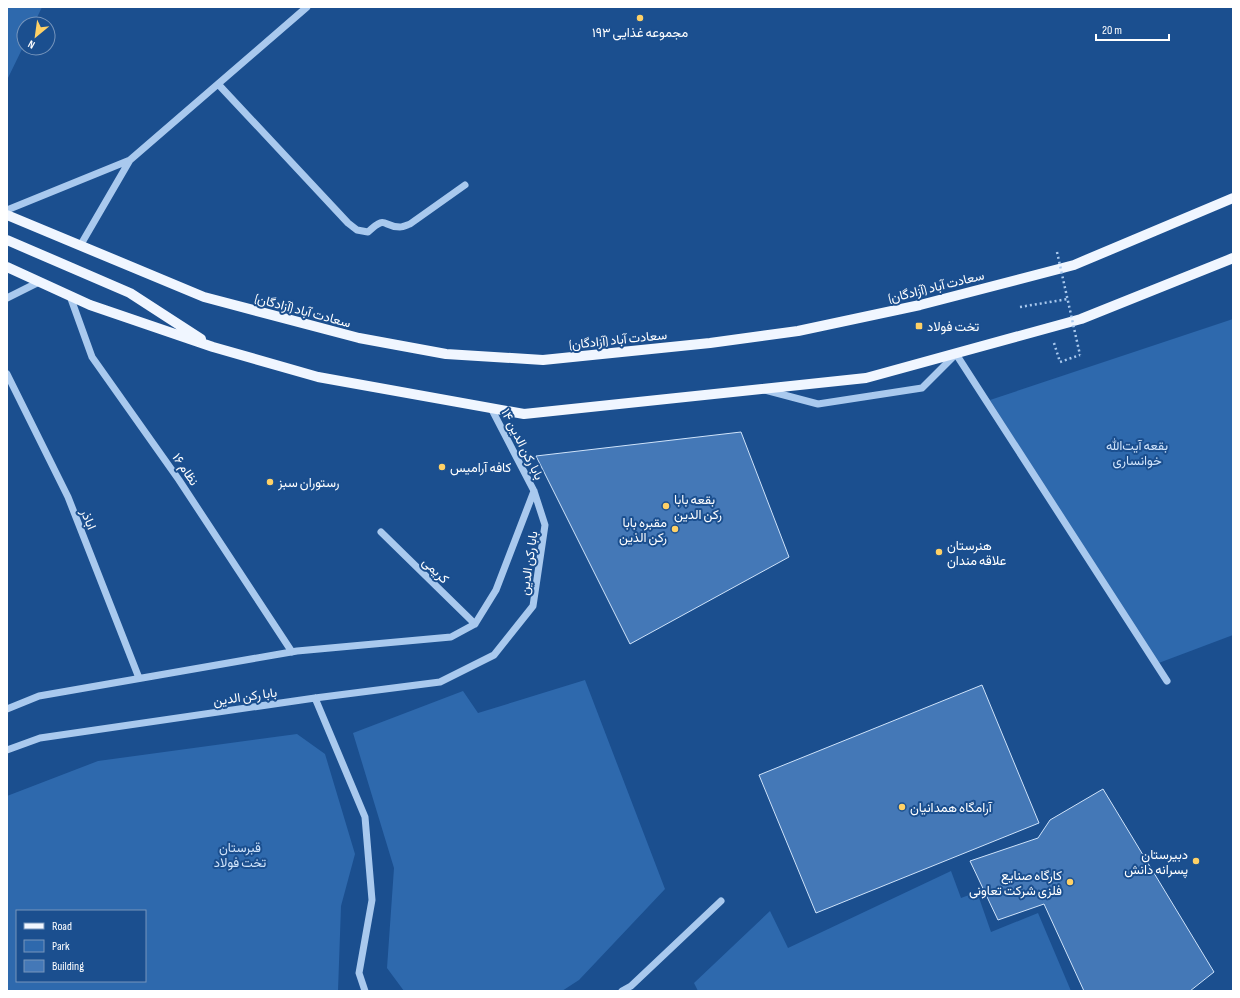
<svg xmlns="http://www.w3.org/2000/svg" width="1240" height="998" viewBox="0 0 1240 998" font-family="'Sofia Sans Condensed',Vazirmatn,sans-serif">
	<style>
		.green { fill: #2e69ad; fill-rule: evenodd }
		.building { fill: #4478b7; stroke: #cfe3fa }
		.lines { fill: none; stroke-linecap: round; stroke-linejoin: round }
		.path { stroke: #a9c9ee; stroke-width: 2.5; stroke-dasharray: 2 3; stroke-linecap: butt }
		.minor { stroke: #a9c9ee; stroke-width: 7 }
		.major { stroke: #f0f6ff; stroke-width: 10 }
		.path-bridge { stroke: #a9c9ee; stroke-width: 2.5; stroke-dasharray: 2 3; stroke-linecap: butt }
		.poi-dot { fill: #ffd166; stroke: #1b4f8f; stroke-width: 1.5 }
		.labels { text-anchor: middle; stroke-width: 4; stroke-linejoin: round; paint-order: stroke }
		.poi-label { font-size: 13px; fill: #fff; stroke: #1b4f8f; text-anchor: start }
		.street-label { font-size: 13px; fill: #fff; stroke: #1b4f8f }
		.park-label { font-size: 13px; fill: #cfe3fa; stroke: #1b4f8f }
	</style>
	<rect width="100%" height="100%" fill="#1b4f8f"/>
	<path class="green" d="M 7,7 L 42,7 L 34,24 L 24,24 L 24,45 L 7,80 Z
		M 1233,319 L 1233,635 L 1156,664 L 990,400 Z
		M 585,680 L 665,889 L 579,980 L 562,991 L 404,991 L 387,968 L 394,868 L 353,733 L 463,691 L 478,713 Z
		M 297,734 L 325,754 L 355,854 L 341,906 L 338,991 L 7,991 L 7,796 L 98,761 ZM 17,911 L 145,911 L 145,981 L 17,981 Z
		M 951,871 L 961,898 L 977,892 L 991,932 L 1038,913 L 1071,991 L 698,991 L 694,983 L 770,911 L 788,948 Z"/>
	<path class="building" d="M 741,432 L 789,557 L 630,644 L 536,456 Z
		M 982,685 L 1039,823 L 816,913 L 759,775 Z
		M 1103,789 L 1214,972 L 1190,991 L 1084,991 L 1044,904 L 998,920 L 970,861 L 1038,838 L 1050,820 Z"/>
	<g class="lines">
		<path class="path" d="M 1020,307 L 1068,299
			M 1054,343 L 1060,362 L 1080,355"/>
		<path class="minor" d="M 218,84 L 348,223 L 357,230 L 368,232 C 387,214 382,227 400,227 C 403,227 407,225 410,224 L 465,185
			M 7,210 L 130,160 L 307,7
			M 80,246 L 130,160
			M 70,296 L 92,357 L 179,480 L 292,652
			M 7,298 L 39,282
			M 7,374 L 68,497 L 139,678
			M 765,390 L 818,404 L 922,388 L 956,354 L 1167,681
			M 381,532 L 475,624
			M 315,698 L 365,817 L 372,900 L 359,973 L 365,991
			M 7,709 L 39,696 L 297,651 L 451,637 L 475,624 L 496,590 L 534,491
			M 7,750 L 40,738 L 315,698 L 440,682 L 494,655 L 533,606 L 545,525 L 534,491 L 491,408
			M 622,991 L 631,986 L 721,901"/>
		<path class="major" d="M 7,215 L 204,297 L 359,338 L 446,354 L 543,360 L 710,343 L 798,331 L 920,305 L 1074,265 L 1233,198
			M 7,240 L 130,293 L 201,339
			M 7,267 L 90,305 L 213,347 L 318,377 L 524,414 L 866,378 L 1081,319 L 1233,258"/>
		<path class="path-bridge" d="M 1057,252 L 1080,355"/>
	</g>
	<g class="poi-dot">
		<circle cx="640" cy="18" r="4"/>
		<rect x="915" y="322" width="8" height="8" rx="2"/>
		<circle cx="442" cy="467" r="4"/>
		<circle cx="270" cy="482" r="4"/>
		<circle cx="666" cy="506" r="4"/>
		<circle cx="675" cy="529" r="4"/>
		<circle cx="939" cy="552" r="4"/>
		<circle cx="902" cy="807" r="4"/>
		<circle cx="1196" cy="861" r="4"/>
		<circle cx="1070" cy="882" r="4"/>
	</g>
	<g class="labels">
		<g class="poi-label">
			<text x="640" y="37" text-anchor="middle">مجموعه غذایی ۱۹۳</text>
			<text x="927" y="331">تخت فولاد</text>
			<text x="450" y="472">کافه آرامیس</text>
			<text x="278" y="487">رستوران سبز</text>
			<text x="674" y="504">بقعه بابا<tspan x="674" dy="15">رکن الدین</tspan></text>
			<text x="667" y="527" text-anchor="end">مقبره بابا<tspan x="667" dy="15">رکن الذین</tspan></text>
			<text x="947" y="550">هنرستان<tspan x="947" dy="15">علاقه مندان</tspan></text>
			<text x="910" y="812">آرامگاه همدانیان</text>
			<text x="1188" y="859" text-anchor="end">دبیرستان<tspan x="1188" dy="15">پسرانه دانش</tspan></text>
			<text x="1062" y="880" text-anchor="end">کارگاه صنایع<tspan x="1062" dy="15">فلزی شرکت تعاونی</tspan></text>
		</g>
		<g class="street-label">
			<text transform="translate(936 286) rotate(-14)" y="5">سعادت آباد (آزادگان)</text>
			<text transform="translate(303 310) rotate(15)" y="5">سعادت آباد (آزادگان)</text>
			<text transform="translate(618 339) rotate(-6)" y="5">سعادت آباد (آزادگان)</text>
			<text transform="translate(523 444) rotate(63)" y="5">بابا رکن الدین ۱۴</text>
			<text transform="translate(186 469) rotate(56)" y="5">نظام ۱۶</text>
			<text transform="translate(89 519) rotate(68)" y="5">اباذر</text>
			<text transform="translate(528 563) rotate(-82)" y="5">بابا رکن الدین</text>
			<text transform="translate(436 570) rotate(44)" y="5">کریمی</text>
			<text transform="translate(245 696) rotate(-8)" y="5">بابا رکن الدین</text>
		</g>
		<g class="park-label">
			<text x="1137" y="450">بقعه آیت‌الله<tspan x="1137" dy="15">خوانساری</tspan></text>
			<text x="240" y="852">قبرستان<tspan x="240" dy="15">تخت فولاد</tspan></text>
		</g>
	</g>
	<rect width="1240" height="998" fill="none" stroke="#ffffff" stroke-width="16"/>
	<rect x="16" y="910" width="130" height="72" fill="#1b4f8f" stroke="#7695bc"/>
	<rect x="24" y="923" width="20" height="6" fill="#f0f6ff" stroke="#7695bc"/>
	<text x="52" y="930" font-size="12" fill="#ffffff">Road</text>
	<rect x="24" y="940" width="20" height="12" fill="#2e69ad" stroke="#7695bc"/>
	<text x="52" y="950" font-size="12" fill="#ffffff">Park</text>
	<rect x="24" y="960" width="20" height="12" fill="#4478b7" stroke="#7695bc"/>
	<text x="52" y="970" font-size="12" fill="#ffffff">Building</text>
	<g transform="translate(36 36) rotate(209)"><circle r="19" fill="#1b4f8f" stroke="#7695bc"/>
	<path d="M0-3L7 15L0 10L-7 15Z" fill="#ffd166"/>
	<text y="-6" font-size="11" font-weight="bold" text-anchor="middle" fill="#ffffff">N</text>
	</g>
	<path d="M1096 34v6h73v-6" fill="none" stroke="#ffffff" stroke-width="2"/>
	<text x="1102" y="34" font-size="12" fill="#ffffff" stroke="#1b4f8f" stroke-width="3" paint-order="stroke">20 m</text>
</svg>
